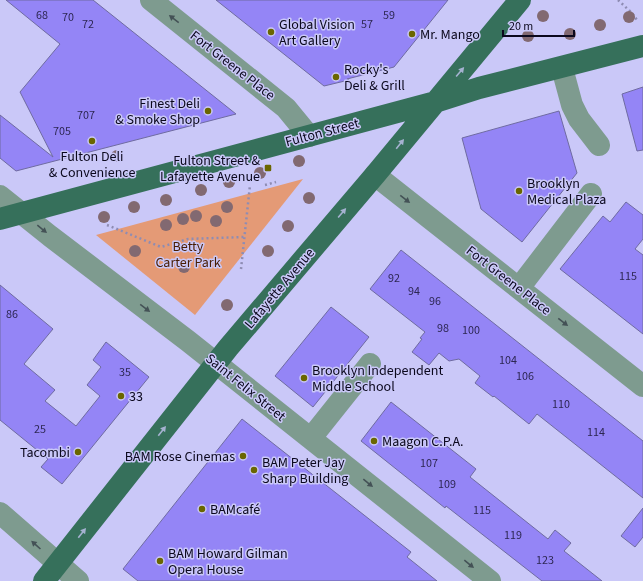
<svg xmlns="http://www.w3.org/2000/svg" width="643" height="581" viewBox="0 0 643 581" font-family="'Source Sans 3',sans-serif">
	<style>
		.green { fill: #e49a76 }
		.building { fill: #9485f6; stroke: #6f6ba1 }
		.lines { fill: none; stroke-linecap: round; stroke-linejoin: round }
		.path { stroke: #8e8cb3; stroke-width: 2.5; stroke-dasharray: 2 3; stroke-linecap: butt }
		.minor { stroke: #7e9b8f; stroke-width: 22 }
		.major { stroke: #36705b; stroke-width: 22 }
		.tree { fill: #826971 }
		.oneway { fill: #445256 }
		.oneway2 { fill: #a5b2d1 }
		.poi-dot { fill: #6a6600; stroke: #cac8f8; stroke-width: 1.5 }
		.labels { text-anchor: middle; stroke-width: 3; stroke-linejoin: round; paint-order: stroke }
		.number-label { font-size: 12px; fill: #2d2753 }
		.poi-label { font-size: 14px; fill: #0b081d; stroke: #cac8f8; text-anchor: start }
		.street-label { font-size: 14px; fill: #0b081d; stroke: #cac8f8 }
		.park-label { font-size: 14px; fill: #481c02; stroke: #cac8f8 }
	</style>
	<rect width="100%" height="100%" fill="#cac8f8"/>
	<path class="green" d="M 303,179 L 195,315 L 96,235 Z"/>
	<path class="building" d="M 6,0 L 93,0 L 236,114 L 16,171 L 0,158 L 0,115 L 53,157 L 20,92 L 60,44 Z
		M 216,0 L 448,0 L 394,67 L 347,79 L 349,80 L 324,86 Z
		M 643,87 L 643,150 L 637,151 L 622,94 Z
		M 559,111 L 577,173 L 522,242 L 481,209 L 462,138 Z
		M 626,202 L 643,215 L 643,239 L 635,249 L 643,255 L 643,334 L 560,269 L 603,216 L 610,222 Z
		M 401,250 L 643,441 L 643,498 L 537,414 L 529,424 L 494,396 L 493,397 L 475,383 L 480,376 L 459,359 L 449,361 L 439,353 L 429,365 L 412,352 L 422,339 L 420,338 L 425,332 L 370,289 Z
		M 0,285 L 53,329 L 24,364 L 55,390 L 45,401 L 76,426 L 100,396 L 87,385 L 101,367 L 93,360 L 106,342 L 149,377 L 62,484 L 41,467 L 48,459 L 0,420 Z
		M 331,307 L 369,337 L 313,407 L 275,376 Z
		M 391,402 L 476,469 L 470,477 L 548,539 L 555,530 L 571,543 L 564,551 L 602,581 L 542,581 L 446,506 L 445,508 L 361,441 Z
		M 242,419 L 411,552 L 407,557 L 437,581 L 138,581 L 123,569 Z
		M 643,508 L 643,537 L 635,547 L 621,536 Z"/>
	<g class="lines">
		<path class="path" d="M 618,0 L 632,13 L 637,20
			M 265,185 L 276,182
			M 107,225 L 161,247 L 188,239 L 244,237
			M 241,269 L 250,185"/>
		<path class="minor" d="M 151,0 L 286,108 L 309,136
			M 562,68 L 572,105 L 579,119 L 599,145
			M 375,175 L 643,386
			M 0,196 L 50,236 L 188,341 L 490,581
			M 519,288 L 591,194
			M 311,438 L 370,364
			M 0,513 L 78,581"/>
		<path class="major" d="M 0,219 L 435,102 L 479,88 L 643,46
			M 44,581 L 228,348 L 375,175 L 520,0"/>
	</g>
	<g class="tree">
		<circle cx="543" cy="16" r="6"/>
		<circle cx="629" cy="17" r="6"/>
		<circle cx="600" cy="25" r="6"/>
		<circle cx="570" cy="34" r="6"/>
		<circle cx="528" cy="36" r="6"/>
		<circle cx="117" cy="156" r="6"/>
		<circle cx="299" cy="161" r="6"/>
		<circle cx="260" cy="173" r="6"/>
		<circle cx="229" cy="182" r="6"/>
		<circle cx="201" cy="190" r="6"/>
		<circle cx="309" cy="198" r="6"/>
		<circle cx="166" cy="200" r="6"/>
		<circle cx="134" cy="207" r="6"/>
		<circle cx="227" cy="207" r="6"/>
		<circle cx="196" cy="216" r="6"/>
		<circle cx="104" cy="217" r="6"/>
		<circle cx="183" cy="219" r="6"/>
		<circle cx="216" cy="221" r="6"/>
		<circle cx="166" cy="225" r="6"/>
		<circle cx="288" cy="226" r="6"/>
		<circle cx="135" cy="251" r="6"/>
		<circle cx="268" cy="251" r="6"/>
		<circle cx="184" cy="267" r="6"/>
		<circle cx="227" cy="305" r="6"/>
	</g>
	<defs><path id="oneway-solid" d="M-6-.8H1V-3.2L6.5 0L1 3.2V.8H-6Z"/></defs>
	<g class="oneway">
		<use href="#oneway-solid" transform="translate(174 19) rotate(-142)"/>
		<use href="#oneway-solid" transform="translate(405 199) rotate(38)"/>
		<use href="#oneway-solid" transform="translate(42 229) rotate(39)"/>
		<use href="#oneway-solid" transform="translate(145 308) rotate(37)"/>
		<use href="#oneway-solid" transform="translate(563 322) rotate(38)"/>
		<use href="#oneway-solid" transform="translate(368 483) rotate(39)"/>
		<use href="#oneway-solid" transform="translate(36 545) rotate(-138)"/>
		<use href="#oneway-solid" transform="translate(469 564) rotate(39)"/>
	</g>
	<g class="oneway2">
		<use href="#oneway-solid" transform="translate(460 72) rotate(-50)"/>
		<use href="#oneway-solid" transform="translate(400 144) rotate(-51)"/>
		<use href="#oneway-solid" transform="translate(342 213) rotate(-50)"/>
		<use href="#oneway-solid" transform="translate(162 431) rotate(-52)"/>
		<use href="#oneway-solid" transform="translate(82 533) rotate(-52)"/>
	</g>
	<g class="poi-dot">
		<circle cx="271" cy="32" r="4"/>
		<circle cx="412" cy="34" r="4"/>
		<circle cx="336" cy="77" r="4"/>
		<circle cx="208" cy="111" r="4"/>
		<circle cx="92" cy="141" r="4"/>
		<rect x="264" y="164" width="8" height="8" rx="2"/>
		<circle cx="519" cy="191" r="4"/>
		<circle cx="304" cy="378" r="4"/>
		<circle cx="121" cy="396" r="4"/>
		<circle cx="374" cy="441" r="4"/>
		<circle cx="78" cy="452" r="4"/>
		<circle cx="243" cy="456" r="4"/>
		<circle cx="254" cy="470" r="4"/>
		<circle cx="202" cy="509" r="4"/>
		<circle cx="160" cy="561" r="4"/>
	</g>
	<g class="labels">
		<g class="number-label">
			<text x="42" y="19">68</text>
			<text x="389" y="19">59</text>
			<text x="68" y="21">70</text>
			<text x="88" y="28">72</text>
			<text x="367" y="28">57</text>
			<text x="86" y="119">707</text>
			<text x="62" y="135">705</text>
			<text x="628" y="280">115</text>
			<text x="394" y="282">92</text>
			<text x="414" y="295">94</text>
			<text x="435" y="305">96</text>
			<text x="12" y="318">86</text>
			<text x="443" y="332">98</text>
			<text x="471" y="334">100</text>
			<text x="508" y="364">104</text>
			<text x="125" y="376">35</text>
			<text x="525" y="380">106</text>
			<text x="561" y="408">110</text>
			<text x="40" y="433">25</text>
			<text x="596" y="436">114</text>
			<text x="429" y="467">107</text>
			<text x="447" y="488">109</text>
			<text x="482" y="514">115</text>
			<text x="513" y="539">119</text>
			<text x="545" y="564">123</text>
		</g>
		<g class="poi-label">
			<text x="279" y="29">Global Vision<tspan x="279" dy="16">Art Gallery</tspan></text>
			<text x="420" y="39">Mr. Mango</text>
			<text x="344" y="74">Rocky's<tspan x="344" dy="16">Deli &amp; Grill</tspan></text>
			<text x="200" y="108" text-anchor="end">Finest Deli<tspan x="200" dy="16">&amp; Smoke Shop</tspan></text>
			<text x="92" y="161" text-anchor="middle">Fulton Deli<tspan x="92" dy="16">&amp; Convenience</tspan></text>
			<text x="260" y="165" text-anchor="end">Fulton Street &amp;<tspan x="260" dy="16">Lafayette Avenue</tspan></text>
			<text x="527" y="188">Brooklyn<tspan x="527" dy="16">Medical Plaza</tspan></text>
			<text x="312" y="375">Brooklyn Independent<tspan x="312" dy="16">Middle School</tspan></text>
			<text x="129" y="401">33</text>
			<text x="382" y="446">Maagon C.P.A.</text>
			<text x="70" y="457" text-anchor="end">Tacombi</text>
			<text x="235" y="461" text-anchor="end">BAM Rose Cinemas</text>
			<text x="262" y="467">BAM Peter Jay<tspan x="262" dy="16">Sharp Building</tspan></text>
			<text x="210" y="514">BAMcafé</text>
			<text x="168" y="558">BAM Howard Gilman<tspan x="168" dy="16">Opera House</tspan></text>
		</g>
		<g class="street-label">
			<text transform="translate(233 65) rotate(38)" y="5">Fort Greene Place</text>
			<text transform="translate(322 132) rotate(-15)" y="5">Fulton Street</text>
			<text transform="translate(509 280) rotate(38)" y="5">Fort Greene Place</text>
			<text transform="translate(279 288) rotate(-50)" y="5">Lafayette Avenue</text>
			<text transform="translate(246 387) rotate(39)" y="5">Saint Felix Street</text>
		</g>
		<g class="park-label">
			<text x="188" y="251">Betty<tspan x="188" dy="16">Carter Park</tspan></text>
		</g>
	</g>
	<path d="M503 30v6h71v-6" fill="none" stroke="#0b081d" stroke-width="2"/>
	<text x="509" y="30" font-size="12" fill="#0b081d" stroke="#cac8f8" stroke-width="3" paint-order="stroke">20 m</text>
</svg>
